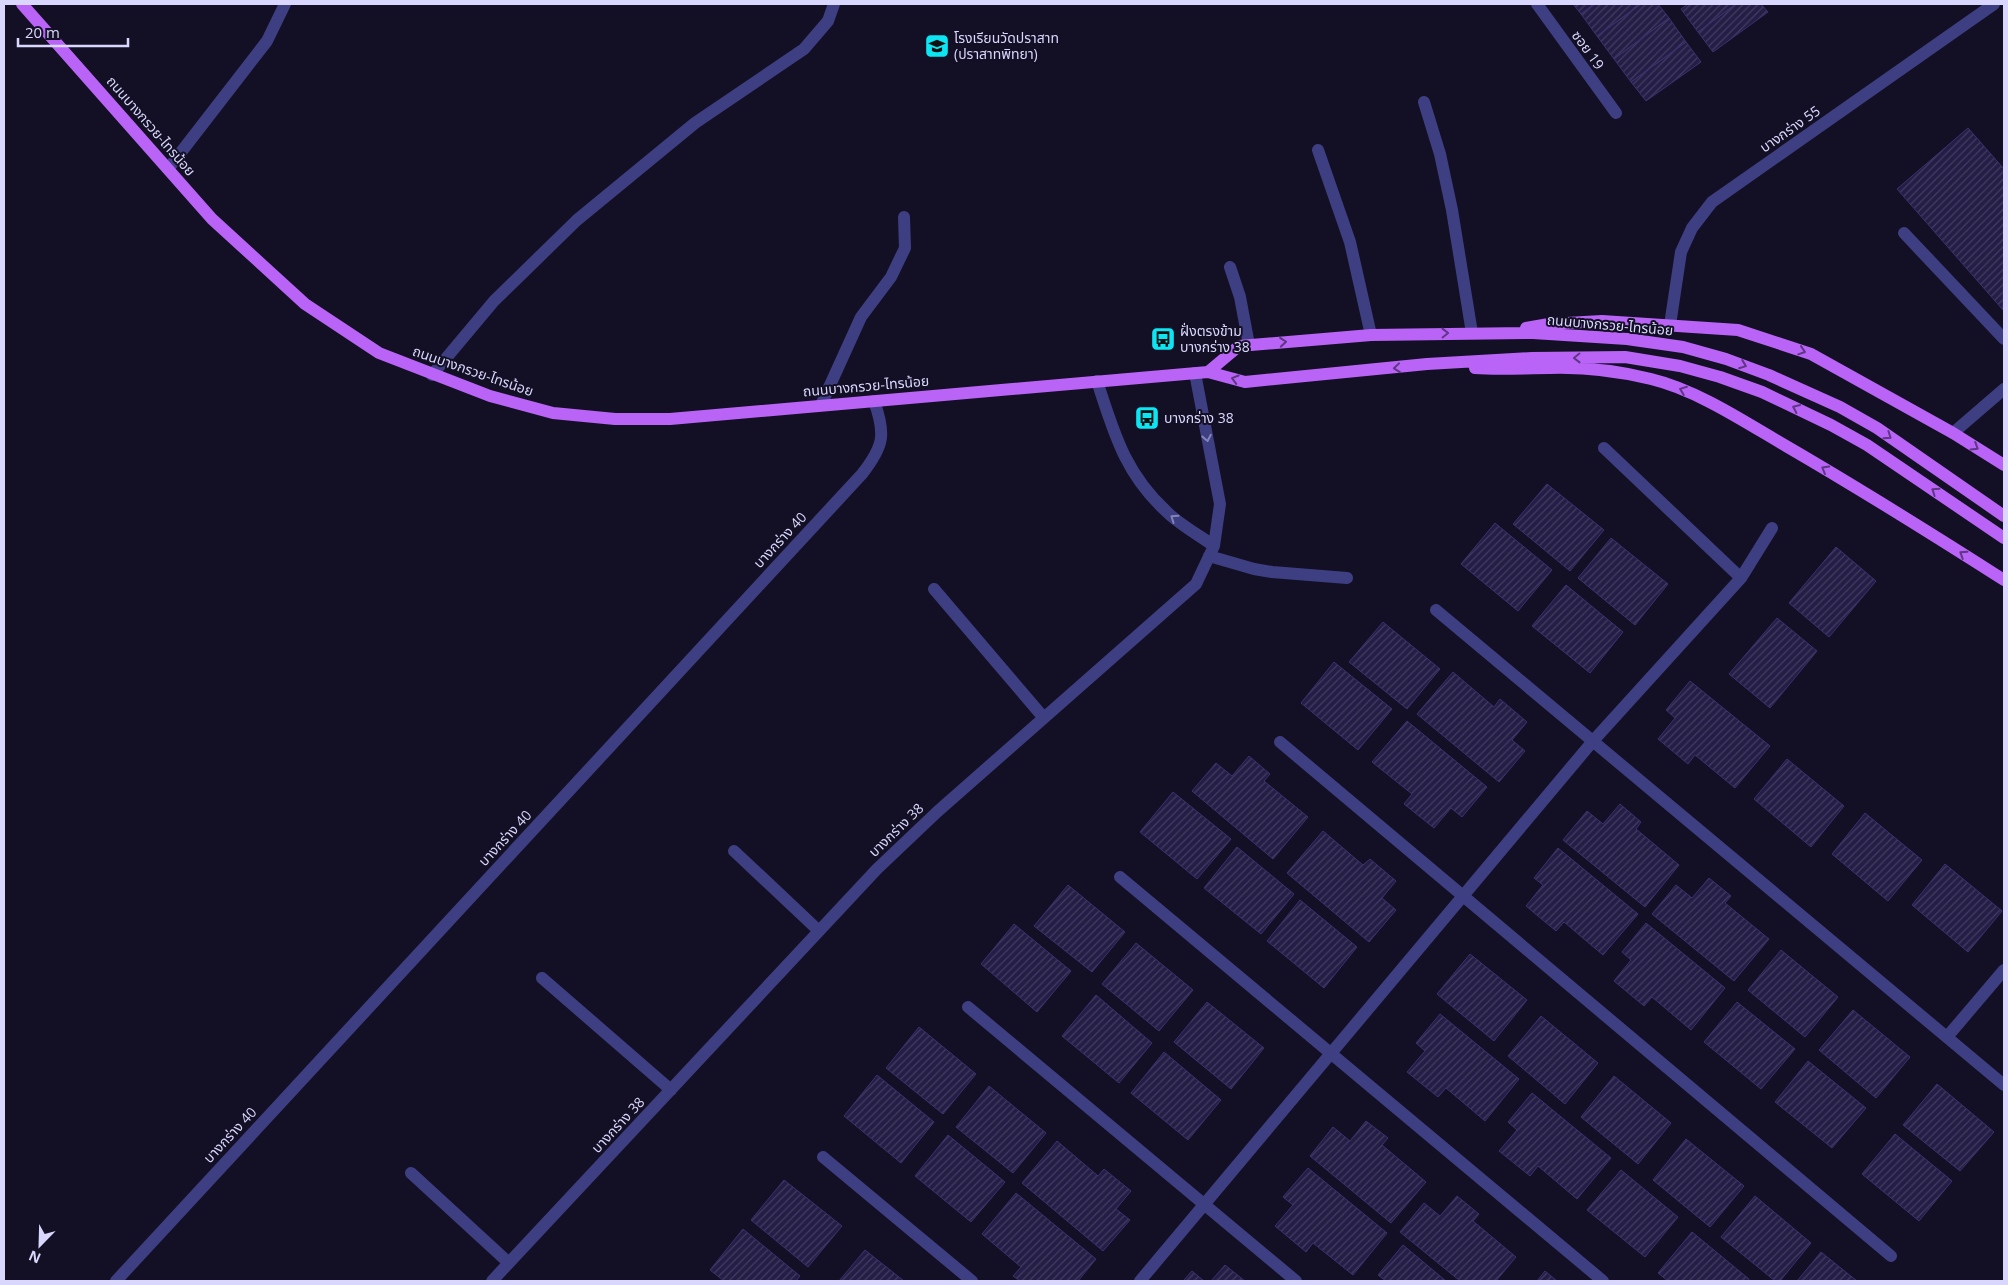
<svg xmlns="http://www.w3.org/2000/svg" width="2008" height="1285" viewBox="0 0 2008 1285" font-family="'Open Sans','Noto Sans Thai',sans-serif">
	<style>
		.building { fill: url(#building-hatch); stroke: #3a3170 }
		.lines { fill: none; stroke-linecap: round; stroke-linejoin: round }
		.minor { stroke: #3e3f82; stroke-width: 12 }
		.major { stroke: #b964f7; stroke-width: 12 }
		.oneway { stroke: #5e3684 }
		.oneway2 { stroke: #8483b9 }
		.labels { text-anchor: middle; stroke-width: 4; stroke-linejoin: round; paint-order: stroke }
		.poi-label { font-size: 14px; fill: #d9d7fd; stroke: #131025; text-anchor: start }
		.street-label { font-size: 14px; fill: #d9d7fd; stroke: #131025 }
	</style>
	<defs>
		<pattern id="building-hatch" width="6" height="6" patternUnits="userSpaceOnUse" patternTransform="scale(1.25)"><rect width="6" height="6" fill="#241d45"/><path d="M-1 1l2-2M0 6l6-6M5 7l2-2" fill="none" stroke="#433d61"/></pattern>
	</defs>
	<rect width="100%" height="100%" fill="#131025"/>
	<path class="building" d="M 1573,4 L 1595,4 L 1581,14 Z
		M 1595,4 L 1641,4 L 1597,36 L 1581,14 Z
		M 1641,4 L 1658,4 L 1669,18 L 1614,59 L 1597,36 Z
		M 1688,4 L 1736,4 L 1698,32 L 1681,9 Z
		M 1736,4 L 1761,4 L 1768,12 L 1713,52 L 1698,32 Z
		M 1669,18 L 1686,42 L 1631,82 L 1614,59 Z
		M 1686,42 L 1701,62 L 1646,101 L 1631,82 Z
		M 1968,128 L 2004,169 L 2003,310 L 1897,189 Z
		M 1547,484 L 1604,530 L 1570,571 L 1513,524 Z
		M 1495,523 L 1552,570 L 1518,611 L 1461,564 Z
		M 1611,538 L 1668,584 L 1635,625 L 1578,578 Z
		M 1836,547 L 1876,581 L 1829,637 L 1789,603 Z
		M 1566,585 L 1623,632 L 1590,673 L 1532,626 Z
		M 1777,618 L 1817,651 L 1770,708 L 1729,674 Z
		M 1383,622 L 1440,669 L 1407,709 L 1349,662 Z
		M 1334,662 L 1392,709 L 1358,750 L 1301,703 Z
		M 1453,672 L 1494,707 L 1500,699 L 1527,722 L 1512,740 L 1525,751 L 1499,782 L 1417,714 Z
		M 1690,681 L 1770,746 L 1735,788 L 1695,755 L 1688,764 L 1658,739 L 1675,718 L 1666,710 Z
		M 1407,721 L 1487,787 L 1462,817 L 1451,808 L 1434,828 L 1404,804 L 1412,794 L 1372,762 Z
		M 1249,756 L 1270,774 L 1264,781 L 1308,817 L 1273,859 L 1192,791 L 1216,763 L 1232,776 Z
		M 1787,759 L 1844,806 L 1811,847 L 1754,799 Z
		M 1173,792 L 1231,839 L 1197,879 L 1140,832 Z
		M 1620,804 L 1641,822 L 1636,829 L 1679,865 L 1645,907 L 1563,840 L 1587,811 L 1603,824 Z
		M 1865,813 L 1922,860 L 1888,901 L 1832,854 Z
		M 1323,831 L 1363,865 L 1370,859 L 1396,881 L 1382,898 L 1396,910 L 1369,942 L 1287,873 Z
		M 1237,847 L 1294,894 L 1261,934 L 1204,888 Z
		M 1558,848 L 1638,914 L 1603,955 L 1564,922 L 1556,931 L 1526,906 L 1543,885 L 1534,878 Z
		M 1945,864 L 2002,911 L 1968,952 L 1912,905 Z
		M 1709,878 L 1731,896 L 1725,903 L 1769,939 L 1734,981 L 1652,914 L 1676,885 L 1692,898 Z
		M 1068,885 L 1125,932 L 1092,972 L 1034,926 Z
		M 1300,900 L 1357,947 L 1324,988 L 1267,941 Z
		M 1646,923 L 1725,988 L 1691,1030 L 1652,997 L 1644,1006 L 1614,981 L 1631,960 L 1622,952 Z
		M 1014,924 L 1071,971 L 1037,1012 L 981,964 Z
		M 1136,943 L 1193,990 L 1159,1031 L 1102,984 Z
		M 1781,950 L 1838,997 L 1805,1037 L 1748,990 Z
		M 1470,954 L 1527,1000 L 1494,1041 L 1437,994 Z
		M 1096,995 L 1152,1043 L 1119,1083 L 1062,1036 Z
		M 1207,1002 L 1264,1048 L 1231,1089 L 1174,1042 Z
		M 1737,1002 L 1795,1049 L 1761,1089 L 1704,1042 Z
		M 1853,1010 L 1910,1057 L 1876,1098 L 1819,1050 Z
		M 1440,1014 L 1519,1079 L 1485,1121 L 1446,1088 L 1438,1097 L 1407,1072 L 1425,1051 L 1416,1043 Z
		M 1541,1016 L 1598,1063 L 1565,1104 L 1508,1056 Z
		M 919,1027 L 976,1074 L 943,1114 L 886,1068 Z
		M 1164,1052 L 1221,1100 L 1188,1140 L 1131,1093 Z
		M 1808,1061 L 1866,1108 L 1832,1148 L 1775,1102 Z
		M 877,1075 L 934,1122 L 901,1163 L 844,1116 Z
		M 1614,1076 L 1671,1123 L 1638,1164 L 1581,1117 Z
		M 1937,1084 L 1994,1132 L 1960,1171 L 1903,1125 Z
		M 989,1086 L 1046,1133 L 1013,1173 L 956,1127 Z
		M 1532,1093 L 1611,1158 L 1577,1199 L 1538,1166 L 1530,1176 L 1499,1151 L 1517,1130 L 1508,1122 Z
		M 1366,1121 L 1388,1138 L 1382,1145 L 1426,1182 L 1391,1223 L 1310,1156 L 1333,1127 L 1350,1141 Z
		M 1895,1134 L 1952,1181 L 1919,1221 L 1862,1174 Z
		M 948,1135 L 1005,1182 L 971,1222 L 915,1176 Z
		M 1686,1139 L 1744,1186 L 1710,1227 L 1653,1180 Z
		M 1057,1141 L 1098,1176 L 1104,1169 L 1131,1191 L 1116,1209 L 1130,1220 L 1103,1251 L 1022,1183 Z
		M 1308,1168 L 1387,1233 L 1353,1275 L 1313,1243 L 1306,1252 L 1275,1226 L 1293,1205 L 1283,1197 Z
		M 1621,1170 L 1678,1217 L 1645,1257 L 1587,1210 Z
		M 784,1180 L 842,1226 L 808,1267 L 751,1220 Z
		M 1016,1193 L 1096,1259 L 1078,1281 L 1020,1281 L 1013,1276 L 1021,1267 L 982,1234 Z
		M 1457,1196 L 1479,1214 L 1473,1221 L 1516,1257 L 1496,1281 L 1460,1281 L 1400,1232 L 1424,1203 L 1440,1216 Z
		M 1755,1196 L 1811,1243 L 1780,1281 L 1775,1281 L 1721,1237 Z
		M 743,1229 L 800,1276 L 796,1281 L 724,1281 L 710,1270 Z
		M 1692,1232 L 1749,1279 L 1748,1281 L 1668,1281 L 1658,1273 Z
		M 1403,1245 L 1446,1281 L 1386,1281 L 1378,1275 Z
		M 865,1250 L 904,1281 L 839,1281 Z
		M 1821,1252 L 1857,1281 L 1797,1281 Z
		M 1225,1265 L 1245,1281 L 1211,1281 Z
		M 1192,1271 L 1204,1281 L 1183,1281 Z
		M 1545,1271 L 1557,1281 L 1537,1281 Z"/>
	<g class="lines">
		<path class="minor" d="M 1537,4 L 1616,113
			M 1424,102 L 1440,154 L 1452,210 L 1472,333
			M 1318,150 L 1350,242 L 1371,335
			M 168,169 L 267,41 L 285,4
			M 1904,233 L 2004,339
			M 1230,267 L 1240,297 L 1249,345
			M 1670,325 L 1681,252 L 1692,228 L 1712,202 L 1994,4
			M 432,375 L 494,301 L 577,220 L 695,123 L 804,49 L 828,21 L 834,4
			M 1097,381 C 1114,433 1125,474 1167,512 C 1180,525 1199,535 1214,546
			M 821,405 L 861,317 L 891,277 L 905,248 L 904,217
			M 1953,433 L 2004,389
			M 1604,448 L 1741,578
			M 1209,556 L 1254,569 L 1272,572 L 1347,578
			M 934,589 L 1044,718
			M 1436,610 L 2004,1085
			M 1280,742 L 1891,1256
			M 734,851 L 819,931
			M 1120,877 L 1603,1281
			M 542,978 L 671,1090
			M 968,1007 L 1296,1281
			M 1947,1037 L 2004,970
			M 823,1157 L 972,1281
			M 411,1173 L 509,1263
			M 116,1281 L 862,474 C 884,446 886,434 874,401
			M 492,1281 L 877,869 L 937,812 L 1196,584 L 1214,546 L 1220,504 L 1195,373
			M 1140,1281 L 1593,741 L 1741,578 L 1772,528"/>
		<path class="major" d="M 22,4 L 212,219 L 305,304 L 379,353 L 490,396 L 553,413 L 615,419 L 670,419 L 1208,372 L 1245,382 L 1427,364 L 1532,358 L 1625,357 L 1680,366 L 1720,377 L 1762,392 L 1831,425 L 1867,445 L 2004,538
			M 1526,328 L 1549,324 L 1602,321 L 1738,330 L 1811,354 L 1953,433 L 2004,465
			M 1475,368 C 1500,370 1525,368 1550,368 C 1584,367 1618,371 1651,379 C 1697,390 1745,422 1786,446 C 1860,489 1932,534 2004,580
			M 1208,372 L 1239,346 L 1371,335 L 1533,333 L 1627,339 L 1683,347 L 1726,359 L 1769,375 L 1840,407 L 1877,428 L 2004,516"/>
	</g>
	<defs><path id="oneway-chevron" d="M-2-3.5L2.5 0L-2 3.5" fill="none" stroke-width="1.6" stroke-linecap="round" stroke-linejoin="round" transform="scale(1.25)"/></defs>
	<g class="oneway">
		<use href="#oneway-chevron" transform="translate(1445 333) rotate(-1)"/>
		<use href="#oneway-chevron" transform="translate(1283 342) rotate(-5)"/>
		<use href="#oneway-chevron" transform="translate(1802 351) rotate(18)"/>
		<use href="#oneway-chevron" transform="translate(1577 358) rotate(179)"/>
		<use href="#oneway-chevron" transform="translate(1743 365) rotate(21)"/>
		<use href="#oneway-chevron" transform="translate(1397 368) rotate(174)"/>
		<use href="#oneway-chevron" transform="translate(1235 379) rotate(-164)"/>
		<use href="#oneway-chevron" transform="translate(1683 390) rotate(-159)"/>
		<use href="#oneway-chevron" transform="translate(1796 408) rotate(-155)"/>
		<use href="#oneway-chevron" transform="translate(1888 436) rotate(34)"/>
		<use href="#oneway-chevron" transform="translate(1975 447) rotate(32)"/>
		<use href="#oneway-chevron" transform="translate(1825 469) rotate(-150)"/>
		<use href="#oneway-chevron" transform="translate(1935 491) rotate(-146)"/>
		<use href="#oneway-chevron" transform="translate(1963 554) rotate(-147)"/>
	</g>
	<g class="oneway2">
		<use href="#oneway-chevron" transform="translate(1207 438) rotate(79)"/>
		<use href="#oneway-chevron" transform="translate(1174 518) rotate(-145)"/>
	</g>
	<defs>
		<symbol id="school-square" viewBox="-11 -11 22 22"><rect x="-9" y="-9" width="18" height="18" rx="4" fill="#0ee5f2" stroke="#131025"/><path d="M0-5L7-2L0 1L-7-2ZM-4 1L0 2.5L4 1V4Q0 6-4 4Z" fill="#111"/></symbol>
		<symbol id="bus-square" viewBox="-11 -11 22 22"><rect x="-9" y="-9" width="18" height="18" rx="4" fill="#0ee5f2" stroke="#131025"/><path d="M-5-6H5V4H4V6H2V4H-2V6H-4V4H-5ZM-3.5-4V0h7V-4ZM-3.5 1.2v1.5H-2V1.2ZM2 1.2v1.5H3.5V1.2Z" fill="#111"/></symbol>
	</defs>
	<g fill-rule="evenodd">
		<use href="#school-square" x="923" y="32" width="28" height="28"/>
		<use href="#bus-square" x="1149" y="325" width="28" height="28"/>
		<use href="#bus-square" x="1133" y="404" width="28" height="28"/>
	</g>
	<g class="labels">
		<g class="poi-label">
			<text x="954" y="43">โรงเรียนวัดปราสาท<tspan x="954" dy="16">(ปราสาทพิทยา)</tspan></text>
			<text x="1180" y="336">ฝั่งตรงข้าม<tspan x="1180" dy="16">บางกร่าง 38</tspan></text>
			<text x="1164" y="423">บางกร่าง 38</text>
		</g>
		<g class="street-label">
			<text transform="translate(1588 50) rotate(54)" y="5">ซอย 19</text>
			<text transform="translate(151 126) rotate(49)" y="5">ถนนบางกรวย-ไทรน้อย</text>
			<text transform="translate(1790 129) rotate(-35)" y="5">บางกร่าง 55</text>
			<text transform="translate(1610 325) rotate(5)" y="5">ถนนบางกรวย-ไทรน้อย</text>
			<text transform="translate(473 371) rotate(19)" y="5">ถนนบางกรวย-ไทรน้อย</text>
			<text transform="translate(866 386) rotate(-5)" y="5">ถนนบางกรวย-ไทรน้อย</text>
			<text transform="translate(780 540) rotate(-47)" y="5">บางกร่าง 40</text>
			<text transform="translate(896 830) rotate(-44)" y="5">บางกร่าง 38</text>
			<text transform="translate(505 838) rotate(-47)" y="5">บางกร่าง 40</text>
			<text transform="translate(618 1125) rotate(-47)" y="5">บางกร่าง 38</text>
			<text transform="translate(230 1135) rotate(-47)" y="5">บางกร่าง 40</text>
		</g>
	</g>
	<rect width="2008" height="1285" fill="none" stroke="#d9d7fd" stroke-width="10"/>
	<g transform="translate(40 1245) rotate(203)" stroke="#131025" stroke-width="4" paint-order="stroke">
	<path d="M0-4L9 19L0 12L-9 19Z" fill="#d9d7fd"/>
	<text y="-8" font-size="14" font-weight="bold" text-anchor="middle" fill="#d9d7fd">N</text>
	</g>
	<path d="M18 38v8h110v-8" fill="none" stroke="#d9d7fd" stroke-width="2.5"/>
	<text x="25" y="38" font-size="15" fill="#d9d7fd" stroke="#131025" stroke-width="4" paint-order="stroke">20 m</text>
</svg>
